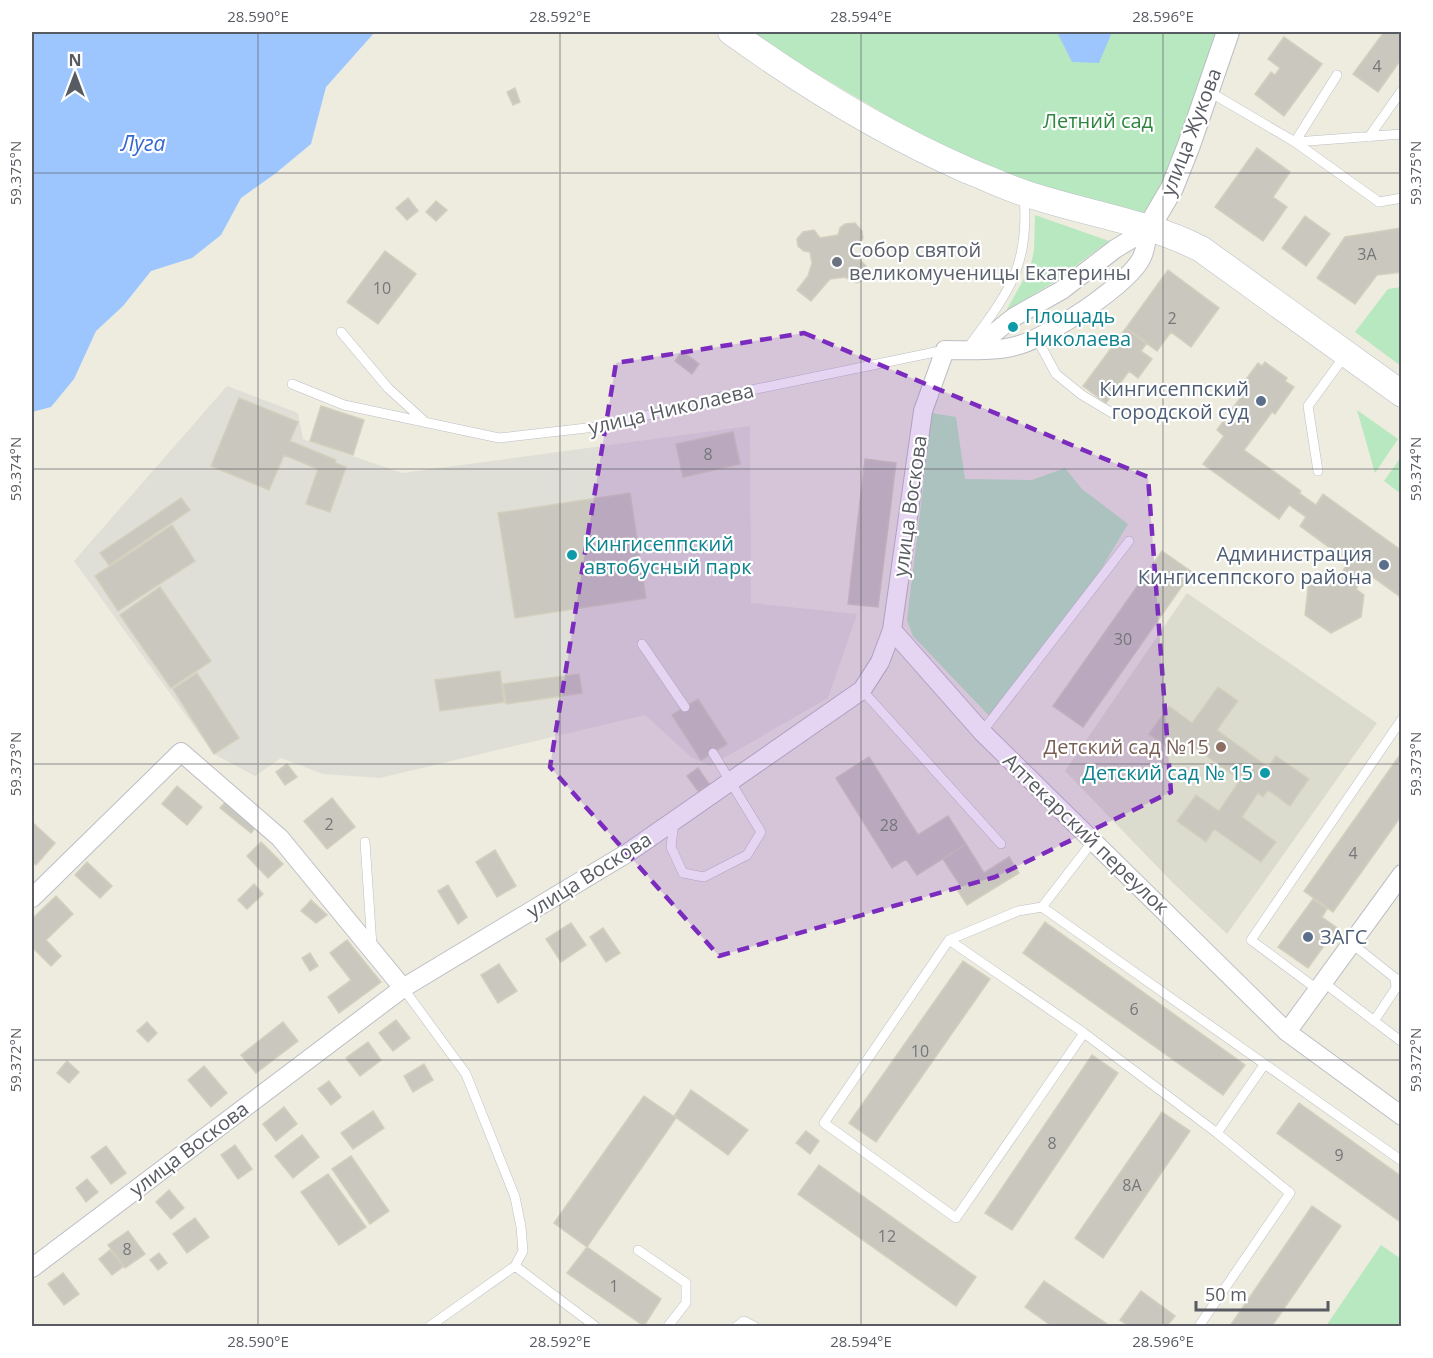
<svg xmlns="http://www.w3.org/2000/svg" width="1433" height="1358" viewBox="0 0 1433 1358" font-family="'Open Sans',sans-serif">
	<style>
		.industrial { fill: #e0dfd7 }
		.education { fill: #dcdcce }
		.green { fill: #b8e8bf }
		.water { fill: #9dc6ff }
		.building { fill: #cac8be; stroke: #d2cfbd; stroke-width: 1.5 }
		.lines { fill: none; stroke-linecap: round; stroke-linejoin: round }
		.service-casing { stroke: #bcbec5; stroke-width: 10 }
		.minor-casing { stroke: #bcbec5; stroke-width: 20 }
		.tertiary-casing { stroke: #bcbec5; stroke-width: 24 }
		.secondary-casing { stroke: #bcbfc7; stroke-width: 27 }
		.service { stroke: #fff; stroke-width: 9 }
		.minor { stroke: #fff; stroke-width: 18 }
		.tertiary { stroke: #fff; stroke-width: 22 }
		.secondary { stroke: #fff; stroke-width: 26 }
		.marked { fill: #7b2cbf; fill-opacity: 0.2; stroke: #7b2cbf; stroke-width: 4.5; stroke-dasharray: 12 8; stroke-linejoin: round }
		.ticks { fill: none; stroke: #585b62; stroke-width: 1.5; stroke-opacity: 0.45 }
		.worship-dot { fill: #6b7280; stroke: #fff; stroke-width: 2 }
		.culture-dot { fill: #0f9aa8; stroke: #fff; stroke-width: 2 }
		.service-dot { fill: #5c6f8a; stroke: #fff; stroke-width: 2 }
		.education-dot { fill: #8d6e63; stroke: #fff; stroke-width: 2 }
		.labels { text-anchor: middle; stroke-width: 4.5; stroke-linejoin: round; paint-order: stroke }
		.number-label { font-size: 16px; fill: #747679 }
		.park-label { font-size: 20px; fill: #2c863e; stroke: #fff }
		.street-label { font-size: 20px; fill: #585b62; stroke: #fff }
		.worship-label { font-size: 20px; fill: #5b616d; stroke: #fff; text-anchor: start }
		.culture-label { font-size: 20px; fill: #0d838f; stroke: #fff; text-anchor: start }
		.service-label { font-size: 20px; fill: #4e5e75; stroke: #fff; text-anchor: end }
		.education-label { font-size: 20px; fill: #785e54; stroke: #fff; text-anchor: end }
		.water-label { font-size: 21px; font-style: italic; fill: #3468ce; stroke: #fff }
		.neatline { fill: none; stroke: #585b62; stroke-width: 2 }
		.ticks-label { font-size: 15px; text-anchor: middle; fill: #585b62 }
	</style>
	<rect width="100%" height="100%" fill="#edecdf"/>
	<path class="industrial" d="M 227,386 L 298,413 L 303,439 L 402,473 L 750,426 L 751,603 L 857,614 L 828,698 L 710,766 L 691,757 L 645,715 L 380,778 L 323,774 L 281,758 L 255,776 L 214,754 L 74,561 Z"/>
	<path class="education" d="M 1187,593 L 1377,723 L 1227,934 L 1173,883 L 1065,771 Z"/>
	<path class="green" d="M 746,32 L 1229,32 L 1148,229 L 1008,187 Z
		M 1035,215 L 1109,241 L 1054,282 L 1006,311 L 1030,268 L 1034,251 Z
		M 1401,287 L 1402,287 L 1401,366 L 1355,332 L 1388,289 Z
		M 1357,410 L 1398,439 L 1375,473 Z
		M 932,413 L 956,417 L 965,479 L 1032,480 L 1065,468 L 1082,489 L 1128,524 L 1083,600 L 992,719 L 913,636 L 907,620 Z
		M 1401,457 L 1401,494 L 1384,481 Z
		M 1381,1245 L 1401,1259 L 1401,1326 L 1326,1326 Z"/>
	<path class="water" d="M 32,32 L 375,32 L 326,87 L 311,144 L 276,173 L 241,198 L 221,235 L 192,258 L 151,271 L 123,306 L 96,331 L 74,379 L 51,407 L 32,412 Z
		M 1057,32 L 1112,32 L 1099,63 L 1072,62 Z"/>
	<path class="building" d="M 1384,32 L 1402,32 L 1402,58 L 1378,92 L 1353,74 Z
		M 1284,37 L 1322,64 L 1284,116 L 1255,94 L 1271,72 L 1275,75 L 1280,68 L 1268,59 Z
		M 515,88 L 520,102 L 513,105 L 507,92 Z
		M 1257,148 L 1290,172 L 1273,197 L 1287,207 L 1263,241 L 1215,207 Z
		M 408,198 L 418,211 L 407,220 L 396,208 Z
		M 436,201 L 447,210 L 436,221 L 426,212 Z
		M 1305,216 L 1330,234 L 1306,266 L 1282,248 Z
		M 855,223 L 862,231 L 863,238 L 859,244 L 852,248 L 854,259 L 860,260 L 866,266 L 865,279 L 857,283 L 845,277 L 830,279 L 811,301 L 797,290 L 808,276 L 812,263 L 810,252 L 804,251 L 798,246 L 797,239 L 803,232 L 814,230 L 820,238 L 838,235 L 840,228 L 845,224 Z
		M 1402,228 L 1402,272 L 1377,275 L 1355,304 L 1317,278 L 1345,237 Z
		M 385,251 L 416,274 L 378,324 L 347,302 Z
		M 1168,270 L 1219,308 L 1191,347 L 1171,332 L 1157,351 L 1126,328 Z
		M 1126,328 L 1147,343 L 1141,351 L 1152,359 L 1138,378 L 1129,371 L 1106,403 L 1083,386 Z
		M 682,351 L 699,364 L 692,374 L 675,361 Z
		M 1265,362 L 1287,378 L 1285,381 L 1294,387 L 1275,414 L 1272,412 L 1244,450 L 1301,491 L 1299,493 L 1316,505 L 1323,494 L 1402,551 L 1402,598 L 1367,573 L 1356,589 L 1364,595 L 1361,617 L 1331,633 L 1305,615 L 1309,580 L 1330,569 L 1339,576 L 1349,562 L 1300,526 L 1306,517 L 1289,505 L 1279,519 L 1203,464 L 1224,436 L 1217,430 L 1243,394 L 1238,390 L 1258,363 L 1262,366 Z
		M 239,398 L 298,422 L 290,441 L 336,460 L 335,463 L 346,467 L 330,512 L 306,504 L 318,469 L 284,455 L 269,490 L 211,466 Z
		M 321,406 L 364,420 L 353,455 L 310,441 Z
		M 733,432 L 740,464 L 683,477 L 676,444 Z
		M 865,459 L 896,463 L 878,607 L 848,604 Z
		M 630,493 L 646,598 L 515,618 L 498,513 Z
		M 181,498 L 190,510 L 109,565 L 100,553 Z
		M 172,525 L 195,561 L 118,611 L 95,576 Z
		M 1162,551 L 1192,572 L 1083,727 L 1053,706 Z
		M 160,587 L 211,661 L 171,688 L 120,615 Z
		M 500,671 L 504,702 L 440,711 L 435,680 Z
		M 197,673 L 239,738 L 214,754 L 173,689 Z
		M 579,674 L 582,693 L 506,704 L 503,684 Z
		M 1218,687 L 1238,701 L 1217,730 L 1268,767 L 1276,756 L 1309,779 L 1290,806 L 1268,790 L 1263,797 L 1258,793 L 1242,817 L 1276,842 L 1261,862 L 1214,829 L 1206,842 L 1177,821 L 1196,795 L 1219,811 L 1240,780 L 1190,744 L 1181,757 L 1149,734 L 1169,706 L 1192,723 Z
		M 698,699 L 727,744 L 701,760 L 672,715 Z
		M 1402,752 L 1402,815 L 1333,912 L 1304,891 Z
		M 869,757 L 918,835 L 948,816 L 966,844 L 917,875 L 906,859 L 892,868 L 836,778 Z
		M 287,764 L 297,777 L 285,785 L 276,772 Z
		M 698,768 L 709,784 L 698,791 L 687,776 Z
		M 177,786 L 202,807 L 187,825 L 162,804 Z
		M 332,798 L 355,827 L 327,849 L 304,821 Z
		M 227,800 L 257,826 L 251,833 L 220,808 Z
		M 32,822 L 55,843 L 36,865 L 32,861 Z
		M 261,842 L 283,864 L 268,878 L 247,856 Z
		M 966,844 L 984,873 L 1009,857 L 1019,873 L 967,905 L 958,891 L 962,888 L 943,859 Z
		M 495,850 L 516,886 L 497,897 L 476,862 Z
		M 87,862 L 112,886 L 100,898 L 75,875 Z
		M 254,884 L 263,894 L 247,909 L 238,900 Z
		M 448,885 L 467,917 L 458,924 L 438,891 Z
		M 56,896 L 73,914 L 46,940 L 61,956 L 51,966 L 32,947 L 32,919 Z
		M 1313,899 L 1327,909 L 1322,917 L 1337,928 L 1308,968 L 1278,947 Z
		M 311,900 L 327,915 L 316,923 L 301,911 Z
		M 1045,922 L 1245,1065 L 1223,1095 L 1023,953 Z
		M 571,923 L 586,945 L 561,962 L 546,939 Z
		M 603,928 L 620,953 L 606,962 L 590,937 Z
		M 347,940 L 381,982 L 339,1013 L 328,997 L 351,980 L 330,953 Z
		M 310,953 L 318,966 L 310,971 L 302,958 Z
		M 963,961 L 990,979 L 876,1142 L 849,1123 Z
		M 499,964 L 517,991 L 498,1003 L 481,975 Z
		M 396,1020 L 410,1038 L 393,1051 L 379,1033 Z
		M 147,1022 L 157,1033 L 148,1042 L 137,1031 Z
		M 283,1022 L 298,1041 L 256,1073 L 241,1055 Z
		M 368,1042 L 381,1060 L 360,1076 L 346,1058 Z
		M 1092,1055 L 1118,1073 L 1012,1230 L 985,1213 Z
		M 67,1061 L 79,1072 L 69,1083 L 57,1073 Z
		M 424,1064 L 433,1080 L 413,1092 L 404,1076 Z
		M 204,1066 L 227,1093 L 211,1107 L 188,1080 Z
		M 329,1081 L 341,1097 L 331,1105 L 318,1089 Z
		M 691,1090 L 748,1130 L 728,1155 L 674,1116 Z
		M 644,1096 L 676,1118 L 587,1247 L 554,1223 Z
		M 1299,1103 L 1402,1177 L 1402,1223 L 1277,1133 Z
		M 284,1107 L 297,1124 L 276,1141 L 263,1124 Z
		M 373,1111 L 384,1128 L 353,1149 L 341,1133 Z
		M 1162,1112 L 1190,1131 L 1103,1258 L 1075,1238 Z
		M 806,1131 L 819,1141 L 810,1154 L 796,1143 Z
		M 302,1135 L 319,1157 L 293,1178 L 275,1156 Z
		M 235,1145 L 252,1169 L 238,1179 L 221,1155 Z
		M 106,1146 L 126,1173 L 111,1184 L 91,1157 Z
		M 351,1156 L 389,1211 L 370,1224 L 332,1169 Z
		M 819,1165 L 976,1277 L 956,1306 L 798,1194 Z
		M 328,1174 L 366,1227 L 339,1245 L 301,1192 Z
		M 87,1179 L 98,1192 L 86,1202 L 76,1188 Z
		M 169,1190 L 184,1208 L 171,1219 L 156,1202 Z
		M 1312,1206 L 1341,1226 L 1272,1326 L 1230,1326 Z
		M 195,1218 L 209,1237 L 187,1253 L 173,1234 Z
		M 128,1231 L 145,1254 L 125,1268 L 108,1245 Z
		M 587,1247 L 661,1299 L 644,1326 L 567,1273 Z
		M 110,1250 L 124,1266 L 112,1275 L 99,1259 Z
		M 159,1253 L 167,1263 L 158,1270 L 150,1260 Z
		M 63,1273 L 79,1294 L 64,1305 L 48,1284 Z
		M 1044,1281 L 1110,1326 L 1052,1326 L 1025,1307 Z
		M 1141,1291 L 1175,1316 L 1167,1326 L 1129,1326 L 1120,1320 Z"/>
	<g class="lines">
		<defs>
			<path id="service" d="M 1208,91 L 1295,142 L 1337,75
				M 1402,134 L 1295,142 L 1379,202 L 1402,198
				M 1369,137 L 1402,90
				M 341,332 L 388,388 L 423,420
				M 1037,339 L 1056,374 L 1082,395 L 1112,413
				M 967,349 C 1007,294 1030,268 1024,196
				M 292,384 L 344,405 L 499,438 L 604,426 L 732,394 L 945,350
				M 1318,471 L 1308,406 L 1346,354
				M 642,644 L 685,707
				M 862,690 L 1001,844
				M 982,732 L 1129,541
				M 674,822 L 671,847 L 683,873 L 704,877 L 747,855 L 761,832 L 713,753
				M 365,842 L 372,946
				M 1042,907 L 1093,841
				M 949,940 L 1084,1033
				M 1351,943 L 1395,978 L 1402,980
				M 1323,982 L 1402,1042
				M 403,988 L 466,1074 L 515,1197 L 521,1227 L 523,1251 L 515,1266
				M 1318,990 L 1251,940 L 1402,719
				M 1374,1021 L 1396,988 L 1395,978
				M 1264,1065 L 1217,1133 L 1084,1033 L 956,1218 L 824,1123 L 949,940 L 1018,911 L 1042,907 L 1402,1161
				M 638,1250 L 686,1283 L 686,1303 L 668,1326
				M 430,1326 L 515,1266 L 595,1326
				M 737,1326 L 744,1321 L 754,1326
				M 1199,1326 L 1290,1193 L 1217,1133"/>
			<path id="minor" d="M 979,350 L 994,333 L 1014,317 L 1062,290 L 1115,249 L 1148,229
				M 892,630 L 982,732 L 1287,1032 L 1402,1116
				M 32,898 L 181,752 L 280,838 L 403,988
				M 1287,1032 L 1402,874
				M 32,1268 L 403,988 L 629,852 L 862,690 L 880,662 L 892,630 L 923,411 L 945,350 C 969,350 996,352 1019,345 C 1048,337 1130,284 1142,257 C 1146,249 1147,238 1148,229"/>
			<path id="tertiary" d="M 1148,229 L 1172,188 L 1189,145 L 1228,32"/>
			<path id="secondary" d="M 731,32 C 806,86 884,134 969,171 C 987,178 1005,187 1024,193 C 1082,213 1146,221 1201,249 L 1402,394"/>
		</defs>
		<use href="#service" class="service-casing"/>
		<use href="#minor" class="minor-casing"/>
		<use href="#tertiary" class="tertiary-casing"/>
		<use href="#secondary" class="secondary-casing"/>
		<use href="#service" class="service"/>
		<use href="#minor" class="minor"/>
		<use href="#tertiary" class="tertiary"/>
		<use href="#secondary" class="secondary"/>
	</g>
	<path class="marked" d="M 804,333 L 1148,477 L 1171,792 L 995,877 L 719,956 L 550,767 L 616,363 Z"/>
	<path class="ticks" d="M 258,32 L 258,1326M 560,32 L 560,1326M 861,32 L 861,1326M 1163,32 L 1163,1326M 32,173 L 1402,173M 32,469 L 1402,469M 32,764 L 1402,764M 32,1060 L 1402,1060"/>
	<circle class="worship-dot" cx="837" cy="262" r="6"/>
	<g class="culture-dot">
		<circle cx="1013" cy="327" r="6"/>
		<circle cx="572" cy="555" r="6"/>
		<circle cx="1265" cy="773" r="6"/>
	</g>
	<g class="service-dot">
		<circle cx="1261" cy="401" r="6"/>
		<circle cx="1384" cy="565" r="6"/>
		<circle cx="1308" cy="937" r="6"/>
	</g>
	<circle class="education-dot" cx="1221" cy="747" r="6"/>
	<g class="labels">
		<g class="number-label">
			<text x="1377" y="72">4</text>
			<text x="1367" y="260">3А</text>
			<text x="382" y="294">10</text>
			<text x="1172" y="324">2</text>
			<text x="708" y="460">8</text>
			<text x="1123" y="645">30</text>
			<text x="329" y="830">2</text>
			<text x="889" y="831">28</text>
			<text x="1353" y="859">4</text>
			<text x="1134" y="1015">6</text>
			<text x="920" y="1057">10</text>
			<text x="1052" y="1149">8</text>
			<text x="1339" y="1161">9</text>
			<text x="1132" y="1191">8А</text>
			<text x="887" y="1242">12</text>
			<text x="127" y="1255">8</text>
			<text x="614" y="1292">1</text>
		</g>
		<g class="park-label">
			<text x="1098" y="128">Летний сад</text>
		</g>
		<g class="street-label">
			<text transform="translate(1191 132) rotate(-69)" y="7">улица Жукова</text>
			<text transform="translate(671 409) rotate(-13)" y="7">улица Николаева</text>
			<text transform="translate(910 506) rotate(-82)" y="7">улица Воскова</text>
			<text transform="translate(1086 834) rotate(44)" y="7">Аптекарский переулок</text>
			<text transform="translate(589 875) rotate(-32)" y="7">улица Воскова</text>
			<text transform="translate(189 1149) rotate(-37)" y="7">улица Воскова</text>
		</g>
		<g class="worship-label">
			<text x="849" y="257">Собор святой<tspan x="849" dy="23">великомученицы Екатерины</tspan></text>
		</g>
		<g class="culture-label">
			<text x="1025" y="323">Площадь<tspan x="1025" dy="23">Николаева</tspan></text>
			<text x="584" y="551">Кингисеппский<tspan x="584" dy="23">автобусный парк</tspan></text>
			<text x="1253" y="780" text-anchor="end">Детский сад № 15</text>
		</g>
		<g class="service-label">
			<text x="1249" y="396">Кингисеппский<tspan x="1249" dy="23">городской суд</tspan></text>
			<text x="1372" y="561">Администрация<tspan x="1372" dy="23">Кингисеппского района</tspan></text>
			<text x="1320" y="944" text-anchor="start">ЗАГС</text>
		</g>
		<g class="education-label">
			<text x="1209" y="754">Детский сад №15</text>
		</g>
		<g class="water-label">
			<text x="143" y="151">Луга</text>
		</g>
	</g>
	<rect width="1433" height="1358" fill="none" stroke="#ffffff" stroke-width="66"/>
	<g transform="translate(75 75)" stroke="#ffffff" stroke-width="4.5" paint-order="stroke">
	<path d="M0-4.5L10 22L0 15L-10 22Z" fill="#585b62"/>
	<text y="-9" font-size="16" font-weight="bold" text-anchor="middle" fill="#585b62">N</text>
	</g>
	<path d="M1196 1301v9h132v-9" fill="none" stroke="#585b62" stroke-width="3"/>
	<text x="1205" y="1301" font-size="18" fill="#585b62" stroke="#ffffff" stroke-width="4.5" paint-order="stroke">50 m</text>
	<rect x="33" y="33" width="1367" height="1292" class="neatline"/>
	<g class="ticks-label">
		<text x="258" y="22">28.590°E</text>
		<text x="560" y="22">28.592°E</text>
		<text x="861" y="22">28.594°E</text>
		<text x="1163" y="22">28.596°E</text>
		<text transform="translate(16 173) rotate(-90)" y="5">59.375°N</text>
		<text transform="translate(1416 173) rotate(-90)" y="5">59.375°N</text>
		<text transform="translate(16 469) rotate(-90)" y="5">59.374°N</text>
		<text transform="translate(1416 469) rotate(-90)" y="5">59.374°N</text>
		<text transform="translate(16 764) rotate(-90)" y="5">59.373°N</text>
		<text transform="translate(1416 764) rotate(-90)" y="5">59.373°N</text>
		<text transform="translate(16 1060) rotate(-90)" y="5">59.372°N</text>
		<text transform="translate(1416 1060) rotate(-90)" y="5">59.372°N</text>
		<text x="258" y="1347">28.590°E</text>
		<text x="560" y="1347">28.592°E</text>
		<text x="861" y="1347">28.594°E</text>
		<text x="1163" y="1347">28.596°E</text>
	</g>
</svg>
